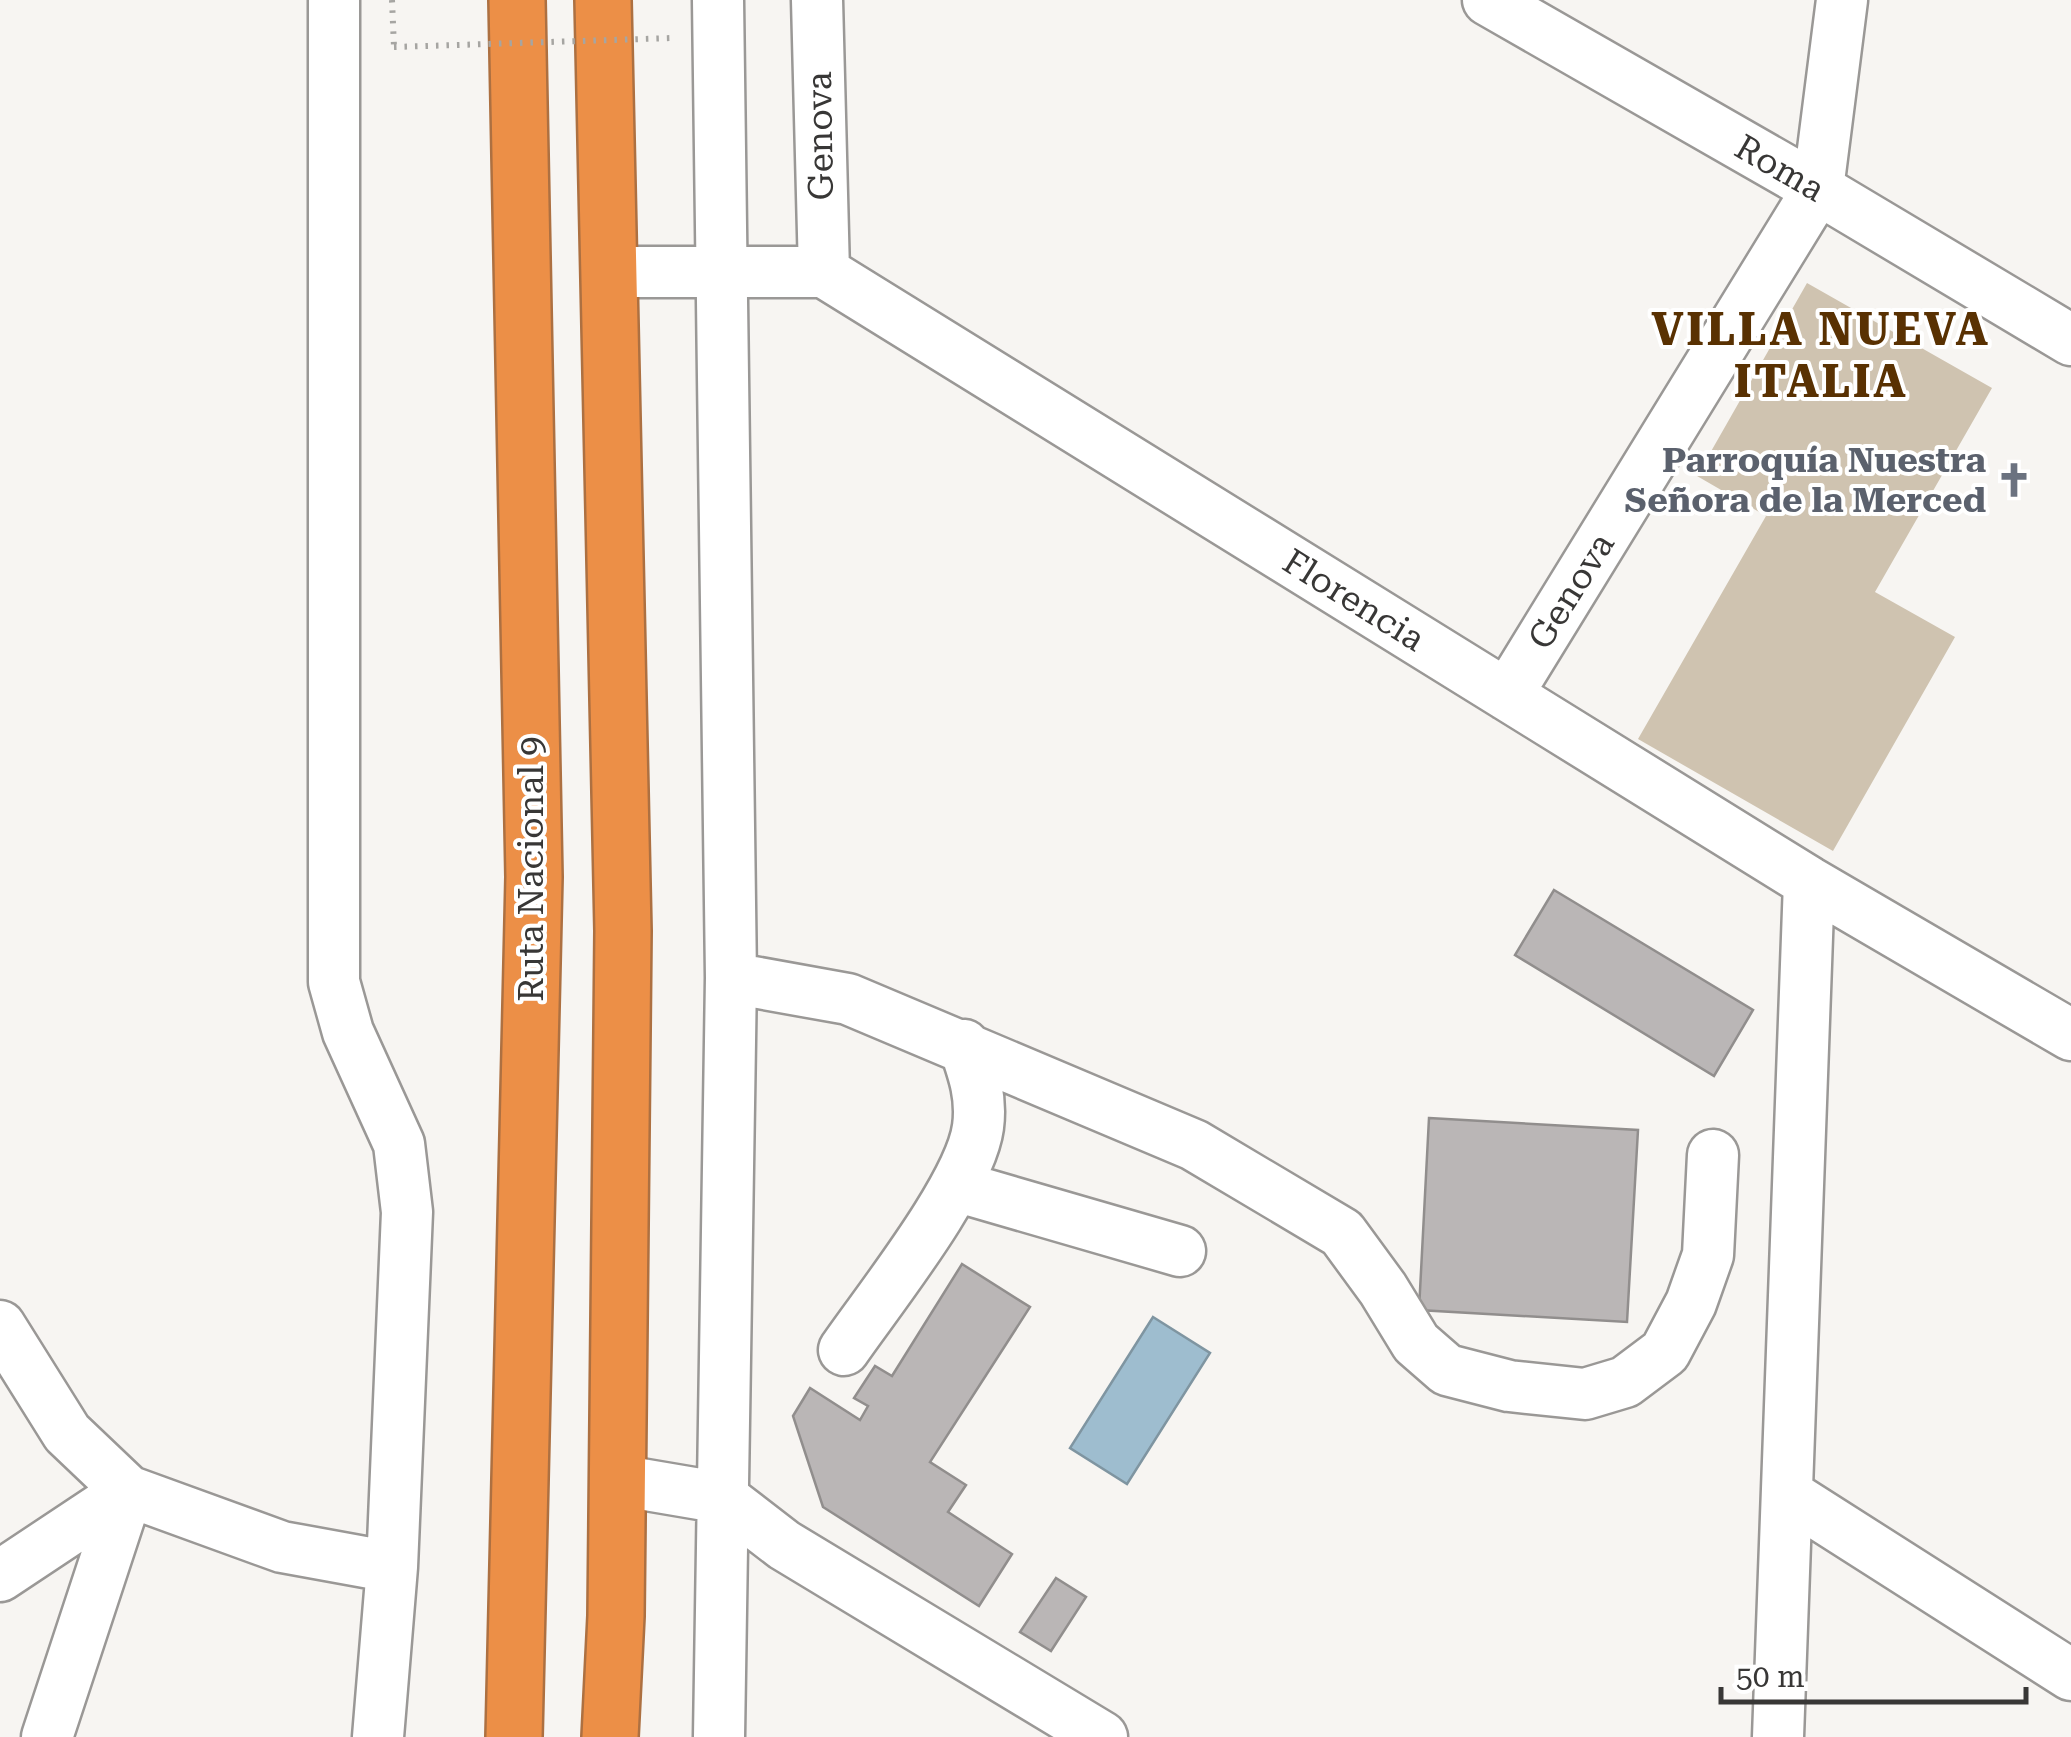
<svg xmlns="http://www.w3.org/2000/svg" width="2071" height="1737" viewBox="0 0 2071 1737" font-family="'Roboto Serif',serif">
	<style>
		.green { fill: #cfc3b0 }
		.water { fill: #9ebdcf; stroke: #7f95a1; stroke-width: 2.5 }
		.building { fill: #bab6b6; stroke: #918e8d; stroke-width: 2.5 }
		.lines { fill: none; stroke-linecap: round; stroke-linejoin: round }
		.minor-casing { stroke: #9a9896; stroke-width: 55 }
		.highway-casing { stroke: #ad7041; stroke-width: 60 }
		.path { stroke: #a6a5a2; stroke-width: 6; stroke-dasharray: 2.5 8; stroke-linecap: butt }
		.minor { stroke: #fff; stroke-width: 50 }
		.highway { stroke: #ec8f47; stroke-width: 55 }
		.path-bridge { stroke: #a6a5a2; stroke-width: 6; stroke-dasharray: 2.5 8; stroke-linecap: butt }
		.labels { text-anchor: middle; stroke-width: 8; stroke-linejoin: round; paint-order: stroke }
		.street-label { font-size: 35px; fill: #383736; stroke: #fff }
		.worship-label { font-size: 35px; font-weight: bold; fill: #5b616d; stroke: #fff; text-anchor: end }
		.district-label { font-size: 45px; font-weight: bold; letter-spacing: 2.5px; fill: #593102; stroke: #fff }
	</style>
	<rect width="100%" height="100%" fill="#f7f5f2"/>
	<path class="green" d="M 1807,283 L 1992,388 L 1875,592 L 1955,637 L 1833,851 L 1638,739 L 1766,516 L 1697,476 Z"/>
	<path class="water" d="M 1153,1317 L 1210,1353 L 1127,1484 L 1070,1448 Z"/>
	<path class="building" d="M 1554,890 L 1753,1010 L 1714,1076 L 1515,955 Z
		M 1429,1118 L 1638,1130 L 1627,1322 L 1419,1310 Z
		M 962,1264 L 1030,1307 L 930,1462 L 966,1485 L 948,1512 L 1012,1554 L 979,1606 L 823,1507 L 793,1416 L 810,1388 L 860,1420 L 868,1406 L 854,1398 L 875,1366 L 892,1376 Z
		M 1056,1578 L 1086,1597 L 1051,1651 L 1020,1632 Z"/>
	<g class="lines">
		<defs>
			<path id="minor" d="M 334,0 L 334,982 L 348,1032 L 399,1144 L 407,1212 L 392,1567 L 378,1737
				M 718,0 L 731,978 L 719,1737
				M 817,0 L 824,272
				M 1488,0 L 1818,189 L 2071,340
				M 610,272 L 824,272 L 1809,882 L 2071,1035
				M 1507,695 L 1818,189 L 1842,0
				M 731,978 L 848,999 L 1194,1145 L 1342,1233 L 1383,1289 L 1416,1343 L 1447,1370 L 1509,1386 L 1585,1394 L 1625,1382 L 1665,1352 L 1691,1303 L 1708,1255 L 1713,1155
				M 956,1186 L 1180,1251
				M 0,1326 L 67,1433 L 128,1491 L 282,1547 L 392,1567
				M 844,1350 C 880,1298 970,1186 978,1127 C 982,1097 974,1074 964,1045
				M 617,1480 L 723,1498 L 784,1545 L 1102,1737
				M 1787,1494 L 2071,1675
				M 0,1576 L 128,1491
				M 47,1737 L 128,1491
				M 1778,1737 L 1809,882"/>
			<path id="highway" d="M 603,0 L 623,931 L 616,1616 L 610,1737
				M 514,1737 L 534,877 L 517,0"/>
		</defs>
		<use href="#minor" class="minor-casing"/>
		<use href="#highway" class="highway-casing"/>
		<path class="path" d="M 392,0 L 394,47"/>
		<use href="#minor" class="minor"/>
		<use href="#highway" class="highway"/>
		<path class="path-bridge" d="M 394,47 L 673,38"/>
	</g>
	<defs>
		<symbol id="church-bare" viewBox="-9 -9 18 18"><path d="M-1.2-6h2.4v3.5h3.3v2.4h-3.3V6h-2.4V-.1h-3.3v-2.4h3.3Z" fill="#6b7280" stroke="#fff" stroke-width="2.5" paint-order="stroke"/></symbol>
	</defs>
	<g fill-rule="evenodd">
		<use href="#church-bare" x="1989" y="455" width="50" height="50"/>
	</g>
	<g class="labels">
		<g class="street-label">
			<text transform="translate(820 136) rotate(-91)" y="12">Genova</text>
			<text transform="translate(1780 168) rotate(30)" y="12">Roma</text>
			<text transform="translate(1571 591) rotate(-58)" y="12">Genova</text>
			<text transform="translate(1354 600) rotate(32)" y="12">Florencia</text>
			<text transform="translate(531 869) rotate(-90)" y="12">Ruta Nacional 9</text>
		</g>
		<g class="worship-label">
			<text x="1986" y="472">Parroquía Nuestra<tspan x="1986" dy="40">Señora de la Merced</tspan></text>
		</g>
		<g class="district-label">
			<text x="1821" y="345">VILLA NUEVA<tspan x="1821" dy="52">ITALIA</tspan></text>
		</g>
	</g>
	<path d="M1721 1687v15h305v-15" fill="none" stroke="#383736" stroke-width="5"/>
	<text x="1736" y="1687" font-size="30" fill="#383736" stroke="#ffffff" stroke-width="8" paint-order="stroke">50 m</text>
</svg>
